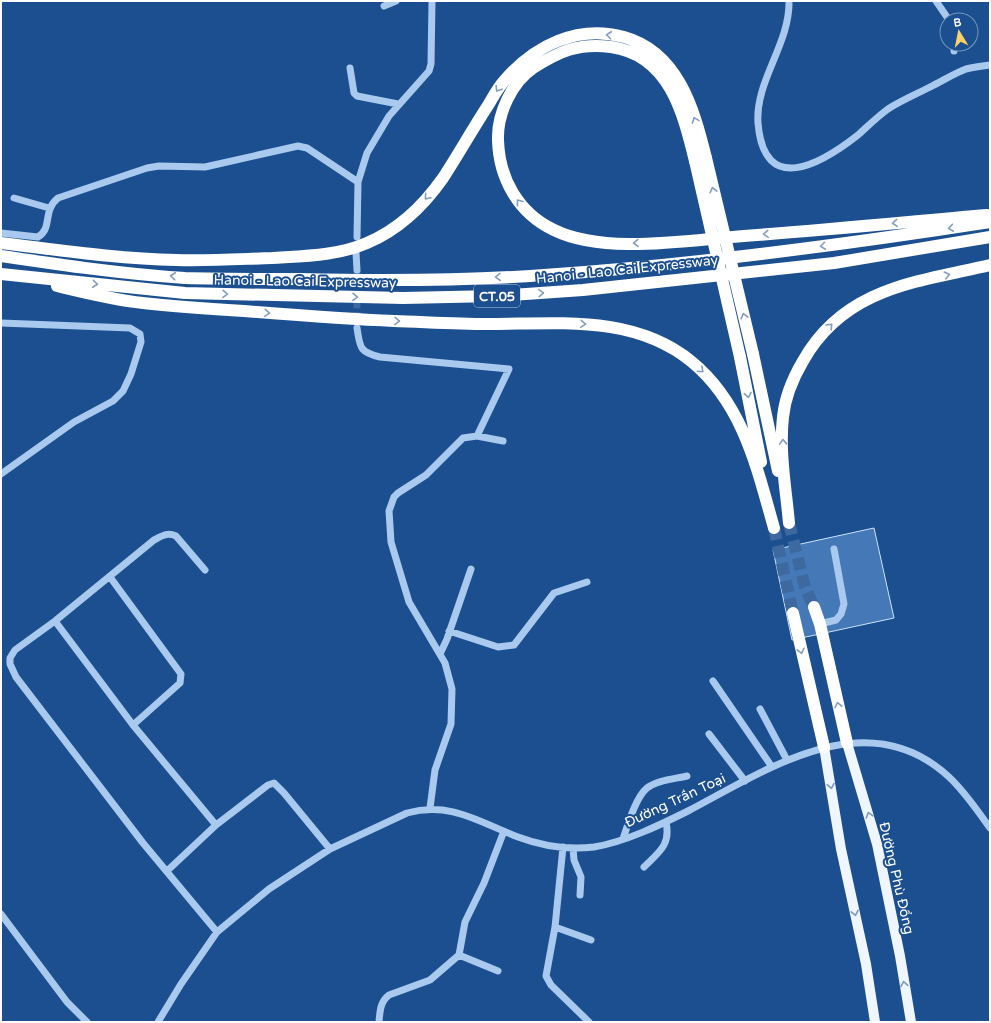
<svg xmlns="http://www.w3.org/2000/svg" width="991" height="1023" viewBox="0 0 991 1023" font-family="'Varela Round',sans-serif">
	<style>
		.building { fill: #4478b7; stroke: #cfe3fa }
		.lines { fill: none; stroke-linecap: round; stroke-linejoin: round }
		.minor-tunnel { stroke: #3d69a0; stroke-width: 7; stroke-dasharray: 7 3.5; stroke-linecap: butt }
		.highway-tunnel { stroke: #3d69a0; stroke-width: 12; stroke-dasharray: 12 6; stroke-linecap: butt }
		.minor { stroke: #a9c9ee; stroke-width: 7 }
		.major { stroke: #f0f6ff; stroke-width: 10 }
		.highway { stroke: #fff; stroke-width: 12 }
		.highway-bridge { stroke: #fff; stroke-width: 12 }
		.oneway { stroke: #829ec1 }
		.oneway2 { stroke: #7b9ac1 }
		.labels { text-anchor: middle; stroke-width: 4; stroke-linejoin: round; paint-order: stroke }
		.shield { fill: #1b4f8f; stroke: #bbcadd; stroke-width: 1 }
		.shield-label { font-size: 13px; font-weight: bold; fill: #fff }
		.street-label { font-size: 14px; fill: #fff; stroke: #1b4f8f }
	</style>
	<rect width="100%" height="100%" fill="#1b4f8f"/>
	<path class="building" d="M 874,528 L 894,618 L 792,640 L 773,550 Z"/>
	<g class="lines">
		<path class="minor-tunnel" d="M 357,270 L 357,322"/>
		<path class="highway-tunnel" d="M 789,523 L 805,587 L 814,607
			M 774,528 L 793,613"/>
		<path class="minor" d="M 789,1 C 790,44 755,81 758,123 C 764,197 821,164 858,135 C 868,126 877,117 888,109 C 902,100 919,93 934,85 C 944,80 955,73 966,69 C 974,67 982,66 990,65
			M 936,1 L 949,20
			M 384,6 L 396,1
			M 954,44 L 954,51
			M 350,68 L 354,93 L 357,96 L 398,104
			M 14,198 L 49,208
			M 1,233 L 38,237 C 53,228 42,211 58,198 L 147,168 L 159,166 L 205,167 L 298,146 L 307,148 L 358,182
			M 357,237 L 358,182 L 367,153 L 389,116 L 429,71 L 431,64 L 432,1
			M 356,253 L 357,270
			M 1,323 L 130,328 L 140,334 L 141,342 L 131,374 L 123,391 L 113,401 L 74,422 L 1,474
			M 357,328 C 360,347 359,352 380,357 L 509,369 L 477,436
			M 205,570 L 176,536 C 167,532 162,536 154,540 L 55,621 L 15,650 L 10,658 L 10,664 L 16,677 L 143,843 L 217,932
			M 110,577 L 181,674 L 180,683 L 133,725 L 216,825 L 167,871
			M 55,621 L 133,725
			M 820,624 L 836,620 L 841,614 L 844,604 L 834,549
			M 449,631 L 498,647 L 514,645 L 554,593 L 587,582
			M 440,654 L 447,639 L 471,569
			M 713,681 L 772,767
			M 760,709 L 787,760
			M 709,734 L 745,781
			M 430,808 L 435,770 L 451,724 L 452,689 L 445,663 L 409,602 L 391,542 L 389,511 L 394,497 L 398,493 L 426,475 L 463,438 L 477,436 L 503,441
			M 216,825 L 268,785 L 274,783 L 284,793 L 330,849
			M 623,839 C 628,824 636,797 647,788 C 657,780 675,779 687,776
			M 563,847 L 555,927 L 546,976 L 551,985 L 589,1022
			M 573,848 L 574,860 L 581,877 L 580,895
			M 644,867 C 659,852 671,845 666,822
			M 1,914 L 67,1002 L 87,1022
			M 555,927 L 591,940
			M 459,955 L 498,971
			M 158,1022 L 181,984 L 217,932 L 269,889 L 330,849 L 407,813 C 450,801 479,822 518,837 C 542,846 569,850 594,847 C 625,842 660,825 688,811 C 768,769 867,701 949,777 C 965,792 977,810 990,828
			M 379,1022 C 380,1011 380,1002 389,995 L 430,980 L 459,955 L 465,922 L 484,883 L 504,831"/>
		<path class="major" d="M 847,743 L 877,844 L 900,956 L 911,1022
			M 824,747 L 841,849 L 866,964 L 875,1022"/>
		<path class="highway" d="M 695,161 C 683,112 669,55 611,47 C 578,43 560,51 533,68 C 512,82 497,114 498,140 C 499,178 518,213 554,230 C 605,255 688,240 744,236 C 825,230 906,222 987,215
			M 1,243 C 59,250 117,259 176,260 C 208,261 240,259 272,258 C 304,256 337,256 367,243 C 398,230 424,205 443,178 C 458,155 472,130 487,107 C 492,99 497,89 504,81 C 534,46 577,24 624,37 C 678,52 694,109 706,158
			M 1,256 C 62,265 123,274 185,278 C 223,279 261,279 299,279 C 381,281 462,281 544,275 C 693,265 842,245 990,222
			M 1,274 L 185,293 L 403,298 L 496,296 L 583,290 L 834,263 L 990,237
			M 57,286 C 86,293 114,300 143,303 C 177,307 210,309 244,311 C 294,315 344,319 394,321 C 425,322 456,324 487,324 C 557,324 634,314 692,362 C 743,404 757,468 774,528
			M 753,354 L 778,471
			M 740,357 L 761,462
			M 789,523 C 786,489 779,452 783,417 C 785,397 793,378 803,361 C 844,288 916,282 990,265
			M 814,607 L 820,624 L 847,743
			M 793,613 L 824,747"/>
		<path class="highway-bridge" d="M 706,158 L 753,354
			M 695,161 L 740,357"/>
	</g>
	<defs><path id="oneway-chevron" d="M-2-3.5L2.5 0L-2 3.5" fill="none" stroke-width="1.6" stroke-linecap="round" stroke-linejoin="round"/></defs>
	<g class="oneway">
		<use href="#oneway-chevron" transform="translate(609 35) rotate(-173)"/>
		<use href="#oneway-chevron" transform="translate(498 89) rotate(122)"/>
		<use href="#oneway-chevron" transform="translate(695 120) rotate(-110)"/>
		<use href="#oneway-chevron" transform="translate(713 190) rotate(-104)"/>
		<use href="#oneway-chevron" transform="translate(427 197) rotate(131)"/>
		<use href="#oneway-chevron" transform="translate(519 202) rotate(-127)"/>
		<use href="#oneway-chevron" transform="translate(895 223) rotate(175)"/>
		<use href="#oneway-chevron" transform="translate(951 228) rotate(172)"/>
		<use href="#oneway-chevron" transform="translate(766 234) rotate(176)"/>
		<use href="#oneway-chevron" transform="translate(636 243) rotate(179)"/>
		<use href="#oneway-chevron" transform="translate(823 246) rotate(173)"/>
		<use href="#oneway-chevron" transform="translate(947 275) rotate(-13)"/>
		<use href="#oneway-chevron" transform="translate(173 276) rotate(-174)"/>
		<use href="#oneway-chevron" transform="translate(498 277) rotate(178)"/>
		<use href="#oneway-chevron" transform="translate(95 284) rotate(6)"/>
		<use href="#oneway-chevron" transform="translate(541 293) rotate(-4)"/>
		<use href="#oneway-chevron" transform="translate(225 294) rotate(1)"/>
		<use href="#oneway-chevron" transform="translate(355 297) rotate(1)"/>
		<use href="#oneway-chevron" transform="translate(267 313) rotate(4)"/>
		<use href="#oneway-chevron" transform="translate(744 316) rotate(-104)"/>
		<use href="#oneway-chevron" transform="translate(397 321) rotate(2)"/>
		<use href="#oneway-chevron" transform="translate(583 324) rotate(4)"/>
		<use href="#oneway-chevron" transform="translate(830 326) rotate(-47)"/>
		<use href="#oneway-chevron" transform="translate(701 370) rotate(43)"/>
		<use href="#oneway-chevron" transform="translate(748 395) rotate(79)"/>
		<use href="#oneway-chevron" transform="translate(783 442) rotate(-92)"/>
		<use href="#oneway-chevron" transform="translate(801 651) rotate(77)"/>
		<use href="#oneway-chevron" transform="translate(838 705) rotate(-103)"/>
	</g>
	<g class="oneway2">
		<use href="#oneway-chevron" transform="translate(831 786) rotate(79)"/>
		<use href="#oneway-chevron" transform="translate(869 815) rotate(-107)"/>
		<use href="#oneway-chevron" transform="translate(855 913) rotate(78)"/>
		<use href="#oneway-chevron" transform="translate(904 984) rotate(-99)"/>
	</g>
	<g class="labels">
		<rect class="shield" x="474" y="285" width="46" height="22" rx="3"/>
		<g class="shield-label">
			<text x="497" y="301">CT.05</text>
		</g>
		<g class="street-label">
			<text transform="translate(627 269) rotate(-6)" y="5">Hanoi - Lao Cai Expressway</text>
			<text transform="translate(305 281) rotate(1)" y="5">Hanoi - Lao Cai Expressway</text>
			<text transform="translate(675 800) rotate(-25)" y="5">Đường Trần Toại</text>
			<text transform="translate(897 878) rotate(77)" y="5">Đường Phù Đổng</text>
		</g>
	</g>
	<rect width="991" height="1023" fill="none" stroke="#ffffff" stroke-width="4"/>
	<g transform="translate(959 32) rotate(350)"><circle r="19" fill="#1b4f8f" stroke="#7695bc"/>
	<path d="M0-3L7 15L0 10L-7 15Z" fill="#ffd166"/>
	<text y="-6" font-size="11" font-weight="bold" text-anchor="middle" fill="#ffffff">B</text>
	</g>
</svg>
